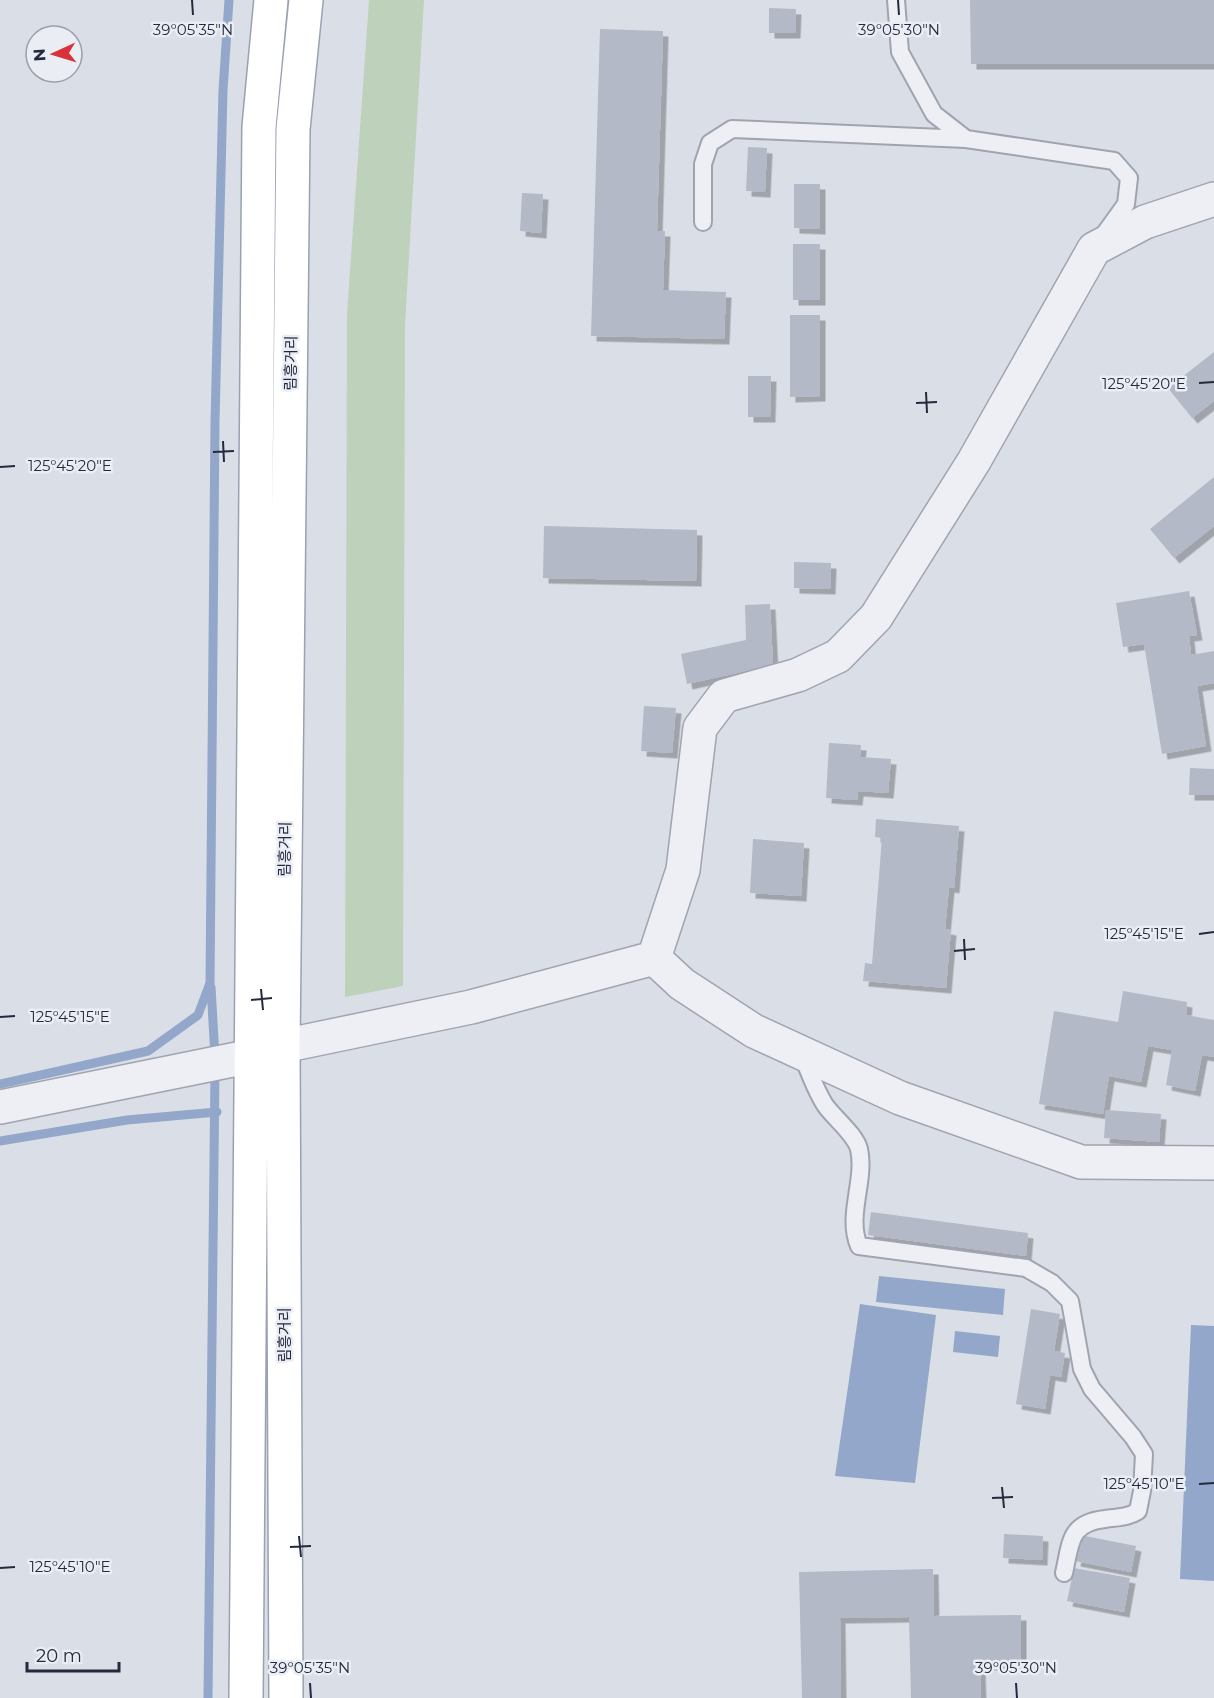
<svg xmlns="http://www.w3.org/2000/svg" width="1214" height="1698" viewBox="0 0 1214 1698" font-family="Montserrat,'Noto Sans KR',sans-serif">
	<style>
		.green { fill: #bed1bb }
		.water { fill: #92a7ca }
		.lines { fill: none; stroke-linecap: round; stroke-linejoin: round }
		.stream { stroke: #92a7ca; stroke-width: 9 }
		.building { fill: #b4b9c7; filter: url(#shadow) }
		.service-casing { stroke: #a0a4b1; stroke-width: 20 }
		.minor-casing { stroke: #a0a4b1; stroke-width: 36 }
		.tertiary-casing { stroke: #a0a4b1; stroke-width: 36 }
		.primary-casing { stroke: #99a1b3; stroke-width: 36 }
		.service { stroke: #edeff5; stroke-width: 16 }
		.minor { stroke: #edeff5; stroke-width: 33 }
		.tertiary { stroke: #edeff5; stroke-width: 33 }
		.primary { stroke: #fff; stroke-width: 33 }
		.ticks { fill: none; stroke: #242a3d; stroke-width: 2 }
		.labels { text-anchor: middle; stroke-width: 5; stroke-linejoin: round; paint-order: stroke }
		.street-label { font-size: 15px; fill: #242a3d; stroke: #eaedf4 }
		.ticks-label { font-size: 15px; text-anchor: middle; fill: #242a3d; stroke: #eaedf4; stroke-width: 5; stroke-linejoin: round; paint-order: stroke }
	</style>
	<defs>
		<filter id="shadow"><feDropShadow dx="5.5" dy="5.5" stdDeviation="0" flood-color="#0004"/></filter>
	</defs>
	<rect width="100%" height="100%" fill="#dadee7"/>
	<path class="green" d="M 369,0 L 424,0 L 405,325 L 403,986 L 345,997 L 347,314 Z"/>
	<path class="water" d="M 879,1276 L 1005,1289 L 1003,1315 L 876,1302 Z
		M 860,1304 L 936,1315 L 915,1483 L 835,1476 Z
		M 1191,1325 L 1214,1326 L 1214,1581 L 1180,1579 Z
		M 955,1331 L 1000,1336 L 998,1357 L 953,1352 Z"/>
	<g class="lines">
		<path class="stream" d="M 211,987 L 215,1057
			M 0,1084 L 148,1051 L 198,1015 L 210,983 L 215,422 L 223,90 L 229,0
			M 0,1141 L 127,1120 L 217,1112
			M 208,1698 L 215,1070"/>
	</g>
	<path class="building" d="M 970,0 L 1214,0 L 1214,64 L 971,64 Z
		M 769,8 L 796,9 L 795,33 L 769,33 Z
		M 600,29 L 663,31 L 657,231 L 665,231 L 663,290 L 726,292 L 724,339 L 591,336 Z
		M 748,147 L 767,148 L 765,192 L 746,191 Z
		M 794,184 L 820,184 L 820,229 L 794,228 Z
		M 522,193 L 543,194 L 541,233 L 520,231 Z
		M 793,244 L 820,244 L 820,300 L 793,300 Z
		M 790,315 L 820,315 L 820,396 L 790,397 Z
		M 1214,352 L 1214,401 L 1192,418 L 1168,388 Z
		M 748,376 L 771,376 L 770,417 L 748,417 Z
		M 1214,477 L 1214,526 L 1174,558 L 1150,529 Z
		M 544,526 L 697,530 L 696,581 L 543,578 Z
		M 794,562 L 831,563 L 830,589 L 794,588 Z
		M 1189,591 L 1197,635 L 1189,636 L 1191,655 L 1214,651 L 1214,683 L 1197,686 L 1206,746 L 1162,754 L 1144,644 L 1123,647 L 1116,603 Z
		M 770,604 L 773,665 L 687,684 L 681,654 L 746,640 L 745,605 Z
		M 644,706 L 676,708 L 672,753 L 641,751 Z
		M 829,743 L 861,745 L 860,757 L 891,759 L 888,793 L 858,791 L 857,800 L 826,798 Z
		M 1190,768 L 1214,769 L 1214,795 L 1189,795 Z
		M 876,819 L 959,826 L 954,888 L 949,887 L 945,929 L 951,930 L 946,988 L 863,981 L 865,963 L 872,964 L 882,838 L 875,837 Z
		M 753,839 L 804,843 L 801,896 L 750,893 Z
		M 1123,991 L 1187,1002 L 1186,1015 L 1214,1020 L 1214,1057 L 1202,1055 L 1195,1091 L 1166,1085 L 1172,1050 L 1148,1046 L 1141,1082 L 1109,1076 L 1103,1114 L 1039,1104 L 1054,1011 L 1118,1022 Z
		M 1106,1110 L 1161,1114 L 1159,1142 L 1104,1138 Z
		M 871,1212 L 1028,1233 L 1026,1256 L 868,1235 Z
		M 1031,1309 L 1060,1314 L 1054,1351 L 1065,1353 L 1061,1377 L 1050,1375 L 1045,1409 L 1016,1404 Z
		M 1004,1534 L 1043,1536 L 1042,1560 L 1003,1558 Z
		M 1080,1535 L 1136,1546 L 1131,1572 L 1075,1561 Z
		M 1074,1568 L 1130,1578 L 1124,1612 L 1067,1601 Z
		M 933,1569 L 934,1616 L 1021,1615 L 1021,1664 L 980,1665 L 981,1698 L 911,1698 L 909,1617 L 840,1618 L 841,1698 L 802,1698 L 799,1572 Z"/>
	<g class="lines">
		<defs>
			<path id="service" d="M 896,0 L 900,52 L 934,114 L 966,139 L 1114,161 L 1129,178 L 1126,204 L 1103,236
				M 703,222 L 703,164 L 710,143 L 732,129 L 966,139
				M 802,1054 C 809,1072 815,1089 825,1105 C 834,1118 855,1134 859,1149 C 866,1180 846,1216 859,1246 L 1026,1268 L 1052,1283 L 1070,1301 L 1082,1369 L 1092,1389 L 1133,1437 L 1144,1454 L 1142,1491 L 1138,1511 C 1127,1518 1118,1517 1105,1519 C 1069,1523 1071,1542 1064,1573"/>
			<path id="minor" d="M 654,958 L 683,870 L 700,728 L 724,696 L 798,675 L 838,656 L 876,617 L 974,461 L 1094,249 L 1145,222 L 1214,199
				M 283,1046 L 471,1007 L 654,958 L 682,984 L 754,1031 L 900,1098 L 1081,1162 L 1214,1163"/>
			<path id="tertiary" d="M 0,1107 L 252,1056"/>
			<path id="primary" d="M 246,1698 L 259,127 L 271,0
				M 286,1698 L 283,1046 L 293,129 L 306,0"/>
		</defs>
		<use href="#service" class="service-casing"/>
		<use href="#minor" class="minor-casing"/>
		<use href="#tertiary" class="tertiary-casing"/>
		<use href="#primary" class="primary-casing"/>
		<use href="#service" class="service"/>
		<use href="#minor" class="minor"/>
		<use href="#tertiary" class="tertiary"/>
		<use href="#primary" class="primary"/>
	</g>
	<path class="ticks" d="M 192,0 L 193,15M 898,0 L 899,15M 1199,383 L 1214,382M 926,392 L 927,413M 916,403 L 937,402M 223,441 L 224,462M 213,452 L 234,451M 0,467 L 15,466M 1199,934 L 1214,932M 964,939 L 965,960M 954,951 L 975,949M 261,989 L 263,1010M 251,1000 L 272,998M 0,1017 L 15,1016M 1199,1484 L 1214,1483M 1002,1487 L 1004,1508M 992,1498 L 1013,1497M 299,1536 L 301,1557M 290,1547 L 311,1546M 0,1568 L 15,1567M 310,1683 L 311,1698M 1016,1683 L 1017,1698"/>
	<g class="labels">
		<g class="street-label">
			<text transform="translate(291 363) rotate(-89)" y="5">림흥거리</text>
			<text transform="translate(285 849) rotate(-89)" y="5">림흥거리</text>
			<text transform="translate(285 1335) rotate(-90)" y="5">림흥거리</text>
		</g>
	</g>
	<g class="ticks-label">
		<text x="193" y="35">39°05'35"N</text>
		<text x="899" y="35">39°05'30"N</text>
		<text x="1144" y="389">125°45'20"E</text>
		<text x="70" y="471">125°45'20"E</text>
		<text x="1144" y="939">125°45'15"E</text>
		<text x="70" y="1022">125°45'15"E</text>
		<text x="1144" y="1489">125°45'10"E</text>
		<text x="70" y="1572">125°45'10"E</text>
		<text x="310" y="1673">39°05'35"N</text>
		<text x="1016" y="1673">39°05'30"N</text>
	</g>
	<g transform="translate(54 54) rotate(266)"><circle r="28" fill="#eaedf4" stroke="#9b9fab" stroke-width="1.5"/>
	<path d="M0-4.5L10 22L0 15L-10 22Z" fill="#d8333b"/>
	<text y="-9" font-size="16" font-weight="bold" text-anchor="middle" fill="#242a3d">N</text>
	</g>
	<path d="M27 1662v9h92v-9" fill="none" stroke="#242a3d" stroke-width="3"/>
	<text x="36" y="1662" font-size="18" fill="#242a3d" stroke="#eaedf4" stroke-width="4.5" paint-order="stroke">20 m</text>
</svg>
